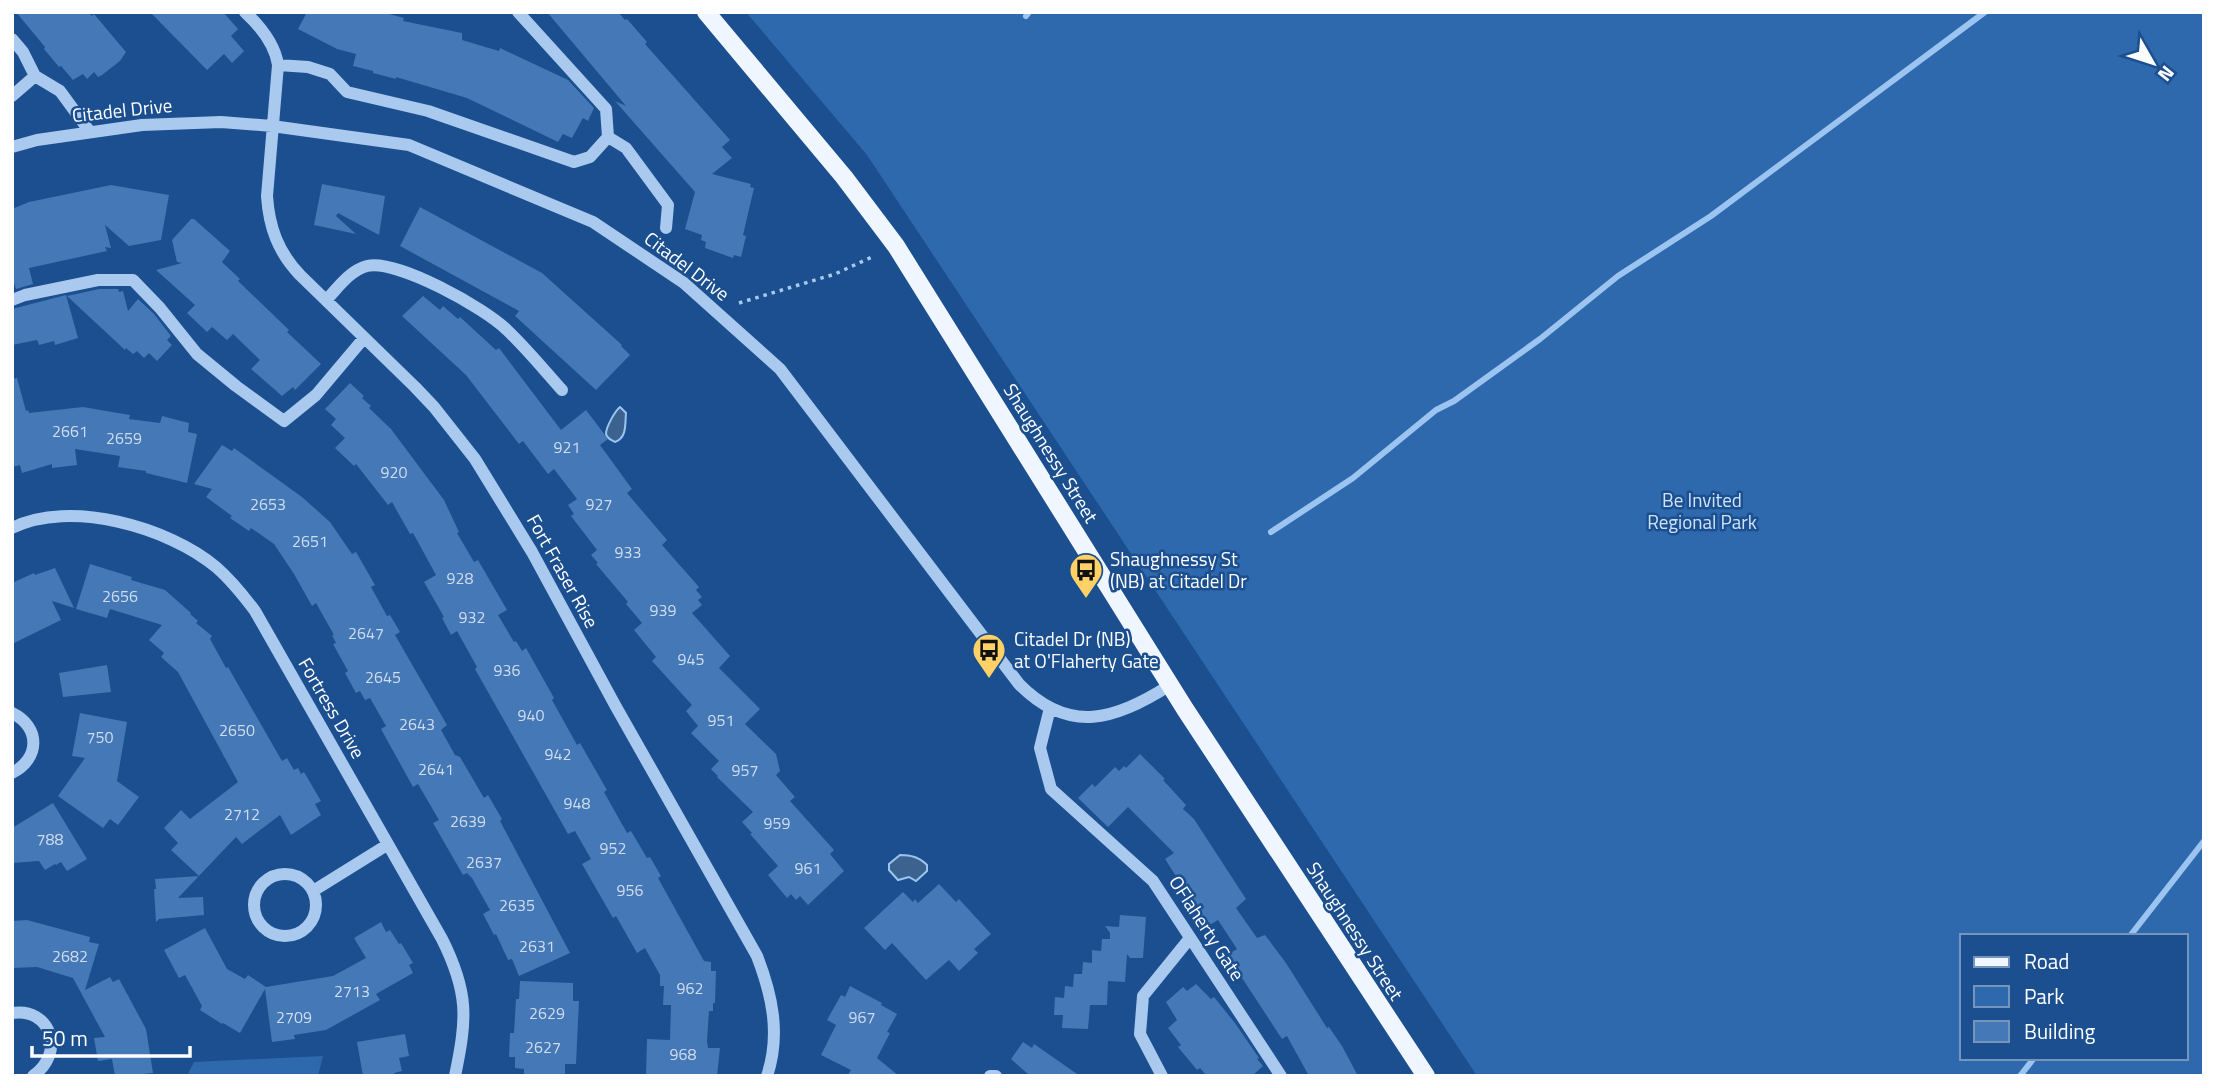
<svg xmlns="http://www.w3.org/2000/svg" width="2216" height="1088" viewBox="0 0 2216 1088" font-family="'Titillium Web',sans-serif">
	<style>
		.green { fill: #2e69ad; fill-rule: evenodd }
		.water { fill: #3c6290; stroke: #9cc4f0; stroke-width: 2 }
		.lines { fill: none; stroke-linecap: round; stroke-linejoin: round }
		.stream { stroke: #9cc4f0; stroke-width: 6 }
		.building { fill: #4478b7 }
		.path { stroke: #a9c9ee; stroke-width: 3.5; stroke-dasharray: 3.5 5; stroke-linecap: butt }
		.minor { stroke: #a9c9ee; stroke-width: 12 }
		.major { stroke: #f0f6ff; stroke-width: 18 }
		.labels { text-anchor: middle; stroke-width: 5; stroke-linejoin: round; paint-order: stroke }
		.number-label { font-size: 16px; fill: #d0dded }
		.street-label { font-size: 19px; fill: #fff; stroke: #1b4f8f }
		.park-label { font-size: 19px; fill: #cfe3fa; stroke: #1b4f8f }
		.poi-label { font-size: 19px; fill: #fff; stroke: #1b4f8f; text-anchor: start }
	</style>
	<rect width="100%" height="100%" fill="#1b4f8f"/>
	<path class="green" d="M 746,12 L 2204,12 L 2204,1076 L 1477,1076 L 867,155 ZM 1962,936 L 2186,936 L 2186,1058 L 1962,1058 Z
		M 323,1056 L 318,1076 L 187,1076 L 194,1062 Z"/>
	<path class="water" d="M 620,407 L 626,413 C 625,424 627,438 615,442 C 612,440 607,439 606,434 C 606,427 615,411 620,407 Z
		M 900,855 C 911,855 919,857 927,865 L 927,871 L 916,881 L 909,877 L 898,880 L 889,870 L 889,864 Z"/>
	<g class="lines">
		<path class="stream" d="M 1026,16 L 1029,12
			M 1271,532 L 1353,478 L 1436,410 L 1454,401 L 1540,339 L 1618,276 L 1711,216 L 1985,12
			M 2130,936 L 2204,841
			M 2020,1076 L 2034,1058"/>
	</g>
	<path class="building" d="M 16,12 L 88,12 L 92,16 L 94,14 L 126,52 L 120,61 L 102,75 L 98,77 L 94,72 L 87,79 L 83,74 L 73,80 L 61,66 L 59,67 L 44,49 L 45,47 Z
		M 150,12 L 223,12 L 238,29 L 231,36 L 244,51 L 232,63 L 224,54 L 207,70 Z
		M 307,12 L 382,12 L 404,18 L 403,21 L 462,33 L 462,40 L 499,51 L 500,48 L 568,80 L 594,108 L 588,121 L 583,118 L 572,138 L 563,134 L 558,142 L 467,98 L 396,77 L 396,79 L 373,73 L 373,71 L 353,66 L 356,54 L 337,49 L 298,29 Z
		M 547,12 L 618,12 L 625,20 L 627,19 L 647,42 L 645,44 L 730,140 L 722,147 L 732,158 L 712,174 L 751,184 L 750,187 L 754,188 L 743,235 L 746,236 L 741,257 L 734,255 L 733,258 L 705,248 L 706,242 L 701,240 L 702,235 L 685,229 L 695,192 L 615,101 L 626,106 Z
		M 322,184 L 385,196 L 379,235 L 338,213 L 336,216 L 356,234 L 314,225 Z
		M 111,185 L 169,195 L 161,240 L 129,246 L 105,225 L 111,248 L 105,247 L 107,251 L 29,268 L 33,284 L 16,289 L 12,277 L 12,209 L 29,202 Z
		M 420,207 L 542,273 L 622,345 L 621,346 L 630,355 L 596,390 L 515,316 L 519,311 L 400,246 Z
		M 191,219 L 194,219 L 230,251 L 222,262 L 240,279 L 238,281 L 289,330 L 287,332 L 321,364 L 295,390 L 293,387 L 282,396 L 251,369 L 260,360 L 233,334 L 227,340 L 212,327 L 207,332 L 187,313 L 195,305 L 156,270 L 182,263 L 177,262 L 172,240 Z
		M 99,289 L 118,289 L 119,292 L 123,291 L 128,311 L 138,299 L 154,314 L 171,336 L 167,340 L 172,345 L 157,361 L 149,353 L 144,358 L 137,351 L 133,354 L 126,348 L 125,350 L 67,296 Z
		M 66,295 L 78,338 L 55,345 L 54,341 L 39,345 L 37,340 L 12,345 L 12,309 Z
		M 423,296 L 440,310 L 443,306 L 458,319 L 460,317 L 496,350 L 499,348 L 561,430 L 586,410 L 608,439 L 600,445 L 632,489 L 627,493 L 667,540 L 662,545 L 699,587 L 696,590 L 702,597 L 698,600 L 702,605 L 692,613 L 730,656 L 719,668 L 760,709 L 745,724 L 776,754 L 780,771 L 776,775 L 795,797 L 790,801 L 834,850 L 830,854 L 844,871 L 808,905 L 800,896 L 796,900 L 791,894 L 787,898 L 768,875 L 778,866 L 750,834 L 752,833 L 742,822 L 753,812 L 717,777 L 718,776 L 711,769 L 719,761 L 691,733 L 698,726 L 686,711 L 692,705 L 652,661 L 656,657 L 634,630 L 642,623 L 626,604 L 628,602 L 596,564 L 598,563 L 591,555 L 597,550 L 571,516 L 574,514 L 568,505 L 577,499 L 554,469 L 548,474 L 523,441 L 519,444 L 466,375 L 402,316 Z
		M 17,378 L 26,411 L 28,410 L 29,413 L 83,407 L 130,415 L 129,419 L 160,423 L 162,416 L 189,423 L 188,432 L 197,434 L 187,483 L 146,473 L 146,471 L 118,467 L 120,456 L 75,449 L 77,465 L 52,468 L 52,464 L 22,473 L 20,465 L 12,467 L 12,379 Z
		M 350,383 L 364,396 L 362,398 L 371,406 L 369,408 L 391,429 L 444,500 L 459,532 L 457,533 L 474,562 L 478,560 L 507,610 L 498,615 L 514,642 L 516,641 L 522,651 L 526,648 L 554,698 L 552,700 L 577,745 L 580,743 L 607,790 L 604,792 L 627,833 L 631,831 L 647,858 L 650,857 L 661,876 L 658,878 L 704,961 L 711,962 L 711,971 L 716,971 L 715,1003 L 713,1003 L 713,1011 L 709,1011 L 707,1041 L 708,1048 L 720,1048 L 717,1076 L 646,1076 L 647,1039 L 670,1040 L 671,1005 L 663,1005 L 664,986 L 660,986 L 660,975 L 645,948 L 637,953 L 616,916 L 613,918 L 582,864 L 591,859 L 575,831 L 568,834 L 475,669 L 477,667 L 457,631 L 451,635 L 442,618 L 444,617 L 424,582 L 436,575 L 413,533 L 410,534 L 392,502 L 388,505 L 356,464 L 354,466 L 335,448 L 345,438 L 331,425 L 336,419 L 325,409 Z
		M 222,445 L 232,451 L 234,448 L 302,497 L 330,522 L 352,554 L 356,552 L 375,585 L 371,587 L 387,616 L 390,615 L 400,632 L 395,635 L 447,725 L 441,730 L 455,755 L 460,757 L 484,798 L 488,795 L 502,819 L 500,821 L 570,953 L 519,976 L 512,959 L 508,960 L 496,934 L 494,935 L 483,914 L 490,910 L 472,878 L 467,873 L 463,875 L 433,823 L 439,820 L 418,784 L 413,787 L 381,729 L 386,726 L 370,698 L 365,700 L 360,691 L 356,693 L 345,673 L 348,671 L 333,644 L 336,643 L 332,635 L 334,635 L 316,603 L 312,606 L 294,574 L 274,544 L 251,528 L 249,531 L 230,518 L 232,516 L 206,497 L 212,489 L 194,484 Z
		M 90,564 L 132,577 L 131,580 L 165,590 L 191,613 L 190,614 L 198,621 L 196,623 L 212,636 L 210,639 L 226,668 L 228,667 L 282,761 L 287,758 L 294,770 L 298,768 L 301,774 L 304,772 L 321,801 L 315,804 L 321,815 L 291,835 L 280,815 L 242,844 L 236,837 L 178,898 L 203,897 L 204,915 L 159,919 L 156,922 L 154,889 L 156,889 L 155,879 L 199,876 L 171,850 L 178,843 L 164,828 L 181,810 L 190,819 L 238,782 L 178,672 L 161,657 L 164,653 L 149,640 L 162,625 L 110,609 L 107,618 L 76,609 Z
		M 55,568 L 74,608 L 52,601 L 61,620 L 12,644 L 12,583 L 34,573 L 35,575 Z
		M 107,665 L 111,692 L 63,697 L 59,673 Z
		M 80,713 L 127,722 L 117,781 L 139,797 L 118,825 L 110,819 L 103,828 L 58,796 L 85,758 L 72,756 Z
		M 1140,754 L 1165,779 L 1163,780 L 1186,805 L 1183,809 L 1194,819 L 1246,899 L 1236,908 L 1257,938 L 1265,935 L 1286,963 L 1327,1028 L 1329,1027 L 1342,1046 L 1358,1076 L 1309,1076 L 1287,1036 L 1282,1039 L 1227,955 L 1237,949 L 1218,920 L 1208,926 L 1165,859 L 1174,853 L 1128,807 L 1108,827 L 1078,798 L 1092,784 L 1095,787 L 1115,767 L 1119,771 L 1124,766 L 1126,768 Z
		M 53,803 L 87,859 L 67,871 L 61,862 L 56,865 L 55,864 L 45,870 L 39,861 L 12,863 L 12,828 Z
		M 939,884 L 956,902 L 959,899 L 991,934 L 974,949 L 978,953 L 959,971 L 949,960 L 926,980 L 892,943 L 885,950 L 864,928 L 903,892 L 913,902 L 915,899 L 918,903 Z
		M 1120,915 L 1146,917 L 1143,958 L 1130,958 L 1127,954 L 1125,982 L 1108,981 L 1107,1005 L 1090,1005 L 1088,1029 L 1062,1028 L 1063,1015 L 1054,1015 L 1055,997 L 1064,998 L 1065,986 L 1073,987 L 1074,974 L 1082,974 L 1083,962 L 1092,963 L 1092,950 L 1101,951 L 1102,939 L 1110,939 L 1110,933 L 1105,926 L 1119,927 Z
		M 27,920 L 90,937 L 89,942 L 99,944 L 85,990 L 110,977 L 113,982 L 119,979 L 146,1029 L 153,1073 L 143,1074 L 143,1076 L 115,1076 L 112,1059 L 98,1061 L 94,1038 L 105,1037 L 73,978 L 37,967 L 12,968 L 12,921 Z
		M 381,922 L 386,932 L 390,930 L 399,944 L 401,943 L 413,963 L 409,965 L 413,973 L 376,994 L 380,1000 L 326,1030 L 294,1035 L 295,1039 L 272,1042 L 265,989 L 240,1033 L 223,1023 L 222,1024 L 200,1010 L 202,1006 L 185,975 L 179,978 L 164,950 L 205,928 L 227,969 L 245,979 L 248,975 L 266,987 L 333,976 L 366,958 L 354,938 Z
		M 520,981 L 573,983 L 573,1001 L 579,1001 L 576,1064 L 565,1064 L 565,1076 L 524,1076 L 524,1069 L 515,1068 L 515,1057 L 509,1057 L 510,1033 L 514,1033 L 516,999 L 519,999 Z
		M 1196,984 L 1211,999 L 1214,997 L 1235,1023 L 1259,1058 L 1257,1059 L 1263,1066 L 1252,1076 L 1207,1076 L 1200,1068 L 1197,1070 L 1178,1047 L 1181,1045 L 1168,1028 L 1177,1020 L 1166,1002 L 1183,987 L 1187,991 Z
		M 850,986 L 882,1003 L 881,1005 L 897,1014 L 887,1032 L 890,1033 L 877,1058 L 899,1076 L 847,1076 L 851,1070 L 821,1055 L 836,1025 L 827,1020 L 841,995 L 845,997 Z
		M 405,1034 L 409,1056 L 399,1058 L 402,1071 L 394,1073 L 395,1076 L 363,1076 L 357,1042 Z
		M 1023,1042 L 1032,1048 L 1034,1044 L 1080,1076 L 1030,1076 L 1011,1059 Z"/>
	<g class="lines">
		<path class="path" d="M 739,303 L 835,274 L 872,257"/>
		<path class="minor" d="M 245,12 C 261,27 275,44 278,65 L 308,67 L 330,74 L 347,92 L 428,111 L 574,162 L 590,157 L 608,137 L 606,109 L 518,12
			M 12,39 L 23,52 L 35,76
			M 278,65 L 267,196 C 269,227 278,252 300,275 L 415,387 L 434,407 L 475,459 L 532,552 L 615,705 L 757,956 C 772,995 781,1034 767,1076
			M 12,96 L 35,76 L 60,91 L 90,132
			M 608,137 L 626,148 L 668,205 L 666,228
			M 12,147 L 37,140 L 142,125 L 221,122 L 272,126 L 409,145 L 593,222 L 684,283 L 780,369 L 1019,684 C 1069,735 1116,720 1170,685
			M 12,300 L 25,295 L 98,280 L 133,280 L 160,308 L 197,354 L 236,386 L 284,421 L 316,395 L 364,338
			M 326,300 C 338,288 349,271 367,266 C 397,259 485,308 507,330 C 527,349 544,370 562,390
			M 12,528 C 70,499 168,527 216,567 C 231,580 243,595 255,611 L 442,939 C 469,993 467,1018 455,1076
			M 1050,708 L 1040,748 L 1051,789 L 1153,881 L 1281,1076
			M 12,713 C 41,727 40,759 12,773
			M254 905a31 31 0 1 1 62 0a31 31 0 1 1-62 0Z
			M 313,891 L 387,845
			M 12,1013 C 51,1007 66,1053 33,1076
			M 990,1076 L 996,1076
			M 1162,1076 L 1140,1034 L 1143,996 L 1190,938"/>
		<path class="major" d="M 706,12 L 844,177 L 896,246 L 1185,709 L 1426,1076"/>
	</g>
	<defs>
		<symbol id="bus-pin" viewBox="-11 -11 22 30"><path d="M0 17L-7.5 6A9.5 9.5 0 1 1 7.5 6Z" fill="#ffd166" stroke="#1b4f8f"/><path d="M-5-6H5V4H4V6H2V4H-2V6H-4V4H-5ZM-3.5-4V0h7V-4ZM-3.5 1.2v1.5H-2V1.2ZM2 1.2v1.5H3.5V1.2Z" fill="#111"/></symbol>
	</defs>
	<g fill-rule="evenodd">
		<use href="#bus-pin" x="1067" y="551" width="38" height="52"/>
		<use href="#bus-pin" x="970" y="631" width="38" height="52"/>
	</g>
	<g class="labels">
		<g class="number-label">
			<text x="70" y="437">2661</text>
			<text x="124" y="444">2659</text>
			<text x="567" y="453">921</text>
			<text x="394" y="478">920</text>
			<text x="268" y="510">2653</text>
			<text x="599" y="510">927</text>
			<text x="310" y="547">2651</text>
			<text x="628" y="558">933</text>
			<text x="460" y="584">928</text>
			<text x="120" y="602">2656</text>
			<text x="663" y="616">939</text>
			<text x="472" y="623">932</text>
			<text x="366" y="639">2647</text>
			<text x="691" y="665">945</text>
			<text x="507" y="676">936</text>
			<text x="383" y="683">2645</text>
			<text x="531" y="721">940</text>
			<text x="721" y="726">951</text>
			<text x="417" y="730">2643</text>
			<text x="237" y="736">2650</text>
			<text x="100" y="743">750</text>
			<text x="558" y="760">942</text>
			<text x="436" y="775">2641</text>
			<text x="745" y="776">957</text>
			<text x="577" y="809">948</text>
			<text x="242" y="820">2712</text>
			<text x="468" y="827">2639</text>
			<text x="777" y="829">959</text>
			<text x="50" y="845">788</text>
			<text x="613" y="854">952</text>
			<text x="484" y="868">2637</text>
			<text x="808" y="874">961</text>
			<text x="630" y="896">956</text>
			<text x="517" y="911">2635</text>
			<text x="537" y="952">2631</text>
			<text x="70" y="962">2682</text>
			<text x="690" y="994">962</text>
			<text x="352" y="997">2713</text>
			<text x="547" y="1019">2629</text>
			<text x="294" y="1023">2709</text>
			<text x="862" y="1023">967</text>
			<text x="543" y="1053">2627</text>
			<text x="683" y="1060">968</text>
		</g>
		<g class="street-label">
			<text transform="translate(122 110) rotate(-6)" y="7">Citadel Drive</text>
			<text transform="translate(687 266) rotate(37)" y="7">Citadel Drive</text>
			<text transform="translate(1051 453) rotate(58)" y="7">Shaughnessy Street</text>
			<text transform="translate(563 571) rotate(61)" y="7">Fort Fraser Rise</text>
			<text transform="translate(332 708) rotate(60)" y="7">Fortress Drive</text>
			<text transform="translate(1207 928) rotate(57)" y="7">OFlaherty Gate</text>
			<text transform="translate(1355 931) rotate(57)" y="7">Shaughnessy Street</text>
		</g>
		<g class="park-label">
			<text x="1702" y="507">Be Invited<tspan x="1702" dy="22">Regional Park</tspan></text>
		</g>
		<g class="poi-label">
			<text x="1110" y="566">Shaughnessy St<tspan x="1110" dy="22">(NB) at Citadel Dr</tspan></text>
			<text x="1014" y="646">Citadel Dr (NB)<tspan x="1014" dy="22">at O'Flaherty Gate</tspan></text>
		</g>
	</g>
	<rect width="2216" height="1088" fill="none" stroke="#ffffff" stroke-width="28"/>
	<rect x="1960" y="934" width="228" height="126" fill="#1b4f8f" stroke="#7695bc" stroke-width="2"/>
	<rect x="1974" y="957" width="35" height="10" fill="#f0f6ff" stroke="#7695bc" stroke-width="2"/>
	<text x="2024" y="969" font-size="21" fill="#ffffff">Road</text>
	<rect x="1974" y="986" width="35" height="21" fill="#2e69ad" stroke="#7695bc" stroke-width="2"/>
	<text x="2024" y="1004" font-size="21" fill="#ffffff">Park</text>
	<rect x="1974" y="1021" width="35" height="21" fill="#4478b7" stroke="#7695bc" stroke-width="2"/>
	<text x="2024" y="1039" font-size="21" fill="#ffffff">Building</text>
	<g transform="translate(2153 63) rotate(129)" stroke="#1b4f8f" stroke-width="5" paint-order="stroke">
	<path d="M0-5L12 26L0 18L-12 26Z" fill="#ffffff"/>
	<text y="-10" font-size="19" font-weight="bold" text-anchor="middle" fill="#ffffff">N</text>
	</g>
	<path d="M32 1046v10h158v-10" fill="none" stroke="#ffffff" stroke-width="3.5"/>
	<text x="42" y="1046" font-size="21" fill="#ffffff" stroke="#1b4f8f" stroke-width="5" paint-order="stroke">50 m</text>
</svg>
